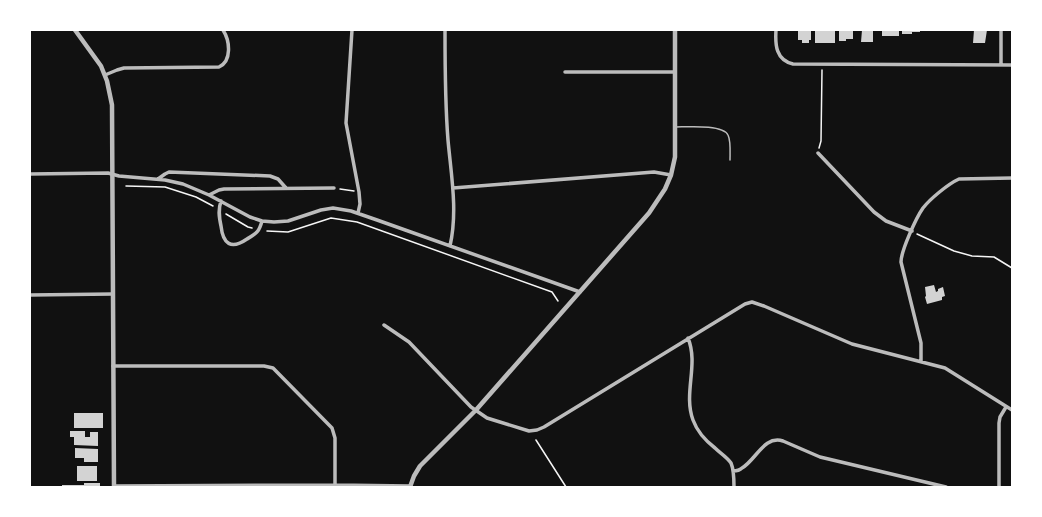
<svg xmlns="http://www.w3.org/2000/svg" width="1042" height="517" viewBox="0 0 1042 517" font-family="'Archivo Narrow',sans-serif">
	<style>
		.building { fill: #d3d3d3 }
		.lines { fill: none; stroke-linecap: round; stroke-linejoin: round }
		.path { stroke: #f5f5f5; stroke-width: 1.5 }
		.service { stroke: #bcbcbc; stroke-width: 1.5 }
		.minor { stroke: #bcbcbc; stroke-width: 3.5 }
		.tertiary { stroke: #bcbcbc; stroke-width: 4.5 }
	</style>
	<rect width="100%" height="100%" fill="#111"/>
	<path class="building" d="M 798,30 L 811,30 L 811,40 L 809,40 L 809,43 L 802,43 L 802,40 L 798,40 Z
		M 815,30 L 835,30 L 835,43 L 815,43 Z
		M 839,30 L 853,30 L 853,39 L 846,39 L 846,41 L 839,41 Z
		M 862,30 L 873,30 L 873,42 L 861,42 Z
		M 882,30 L 899,30 L 899,36 L 882,36 Z
		M 902,30 L 920,30 L 920,32 L 912,32 L 912,34 L 902,34 Z
		M 974,30 L 987,30 L 985,43 L 973,43 Z
		M 934,285 L 936,292 L 938,291 L 938,289 L 943,287 L 945,296 L 942,297 L 942,300 L 927,304 L 925,297 L 926,296 L 925,287 Z
		M 74,413 L 103,413 L 103,428 L 74,428 Z
		M 70,431 L 85,431 L 85,437 L 90,437 L 90,432 L 98,432 L 98,446 L 74,445 L 74,437 L 70,437 Z
		M 75,448 L 98,449 L 98,462 L 84,462 L 84,458 L 75,458 Z
		M 77,466 L 97,466 L 97,481 L 77,481 Z
		M 84,483 L 100,483 L 100,487 L 62,487 L 62,485 L 84,485 Z"/>
	<g class="lines">
		<path class="path" d="M 819,148 L 821,141 L 822,70
			M 126,186 L 165,187 L 196,197 L 213,206
			M 340,189 L 354,191
			M 226,214 L 248,227 L 252,228
			M 267,231 L 288,232 L 331,218 L 357,222 L 552,292 L 558,301
			M 917,234 L 954,251 L 972,256 L 994,257 L 1012,268
			M 536,440 L 566,487"/>
		<path class="service" d="M 676,127 C 686,127 723,124 728,135 C 731,141 730,153 730,160"/>
		<path class="minor" d="M 352,30 L 346,123 L 359,192 L 360,204 L 358,213
			M 445,30 C 445,66 445,103 448,140 C 451,174 458,211 450,246
			M 776,30 C 775,45 776,60 793,64 L 1012,65
			M 1001,65 L 1001,30
			M 565,72 L 675,72
			M 105,75 L 117,70 L 124,68 L 219,67 C 232,61 230,41 223,30
			M 818,153 L 874,212 L 886,221 L 912,231
			M 30,174 L 108,173 L 119,176 L 165,180 L 183,184 L 209,195 L 250,217 L 262,221 L 274,222 L 288,221 L 321,210 L 333,208 L 351,211 L 377,220 L 580,292
			M 158,179 L 165,174 L 169,172 L 270,176 L 278,179 L 286,188
			M 453,188 L 654,172 L 671,175
			M 209,195 L 219,190 L 224,189 L 334,188
			M 221,201 C 218,210 219,217 221,226 C 223,244 231,250 247,239 C 257,233 259,232 262,221
			M 30,295 L 113,294
			M 384,325 L 409,342 L 471,407 L 487,418 L 529,431 L 537,430 L 544,427 L 745,304 L 752,302 L 764,306 L 852,344 L 945,368 L 1012,410
			M 688,338 C 699,365 683,393 693,420 C 697,431 706,441 715,448 C 720,453 727,457 731,463 C 734,470 734,479 734,487
			M 921,362 L 921,343 L 901,262 C 901,251 916,218 923,208 C 930,199 948,184 959,179 L 1012,178
			M 113,366 L 264,366 L 273,368 L 332,428 L 335,438 L 335,485
			M 733,471 C 736,471 740,470 742,468 C 756,460 764,435 783,441 L 820,457 L 946,487
			M 114,486 L 335,485 L 410,486
			M 999,487 L 999,423 L 1000,417 L 1006,407"/>
		<path class="tertiary" d="M 75,30 L 101,66 L 107,81 L 112,105 L 114,487
			M 410,487 L 414,476 L 420,466 L 476,410 L 649,213 L 665,189 L 671,175 L 675,157 L 675,30"/>
	</g>
	<rect width="1042" height="517" fill="none" stroke="#ffffff" stroke-width="62"/>
</svg>
